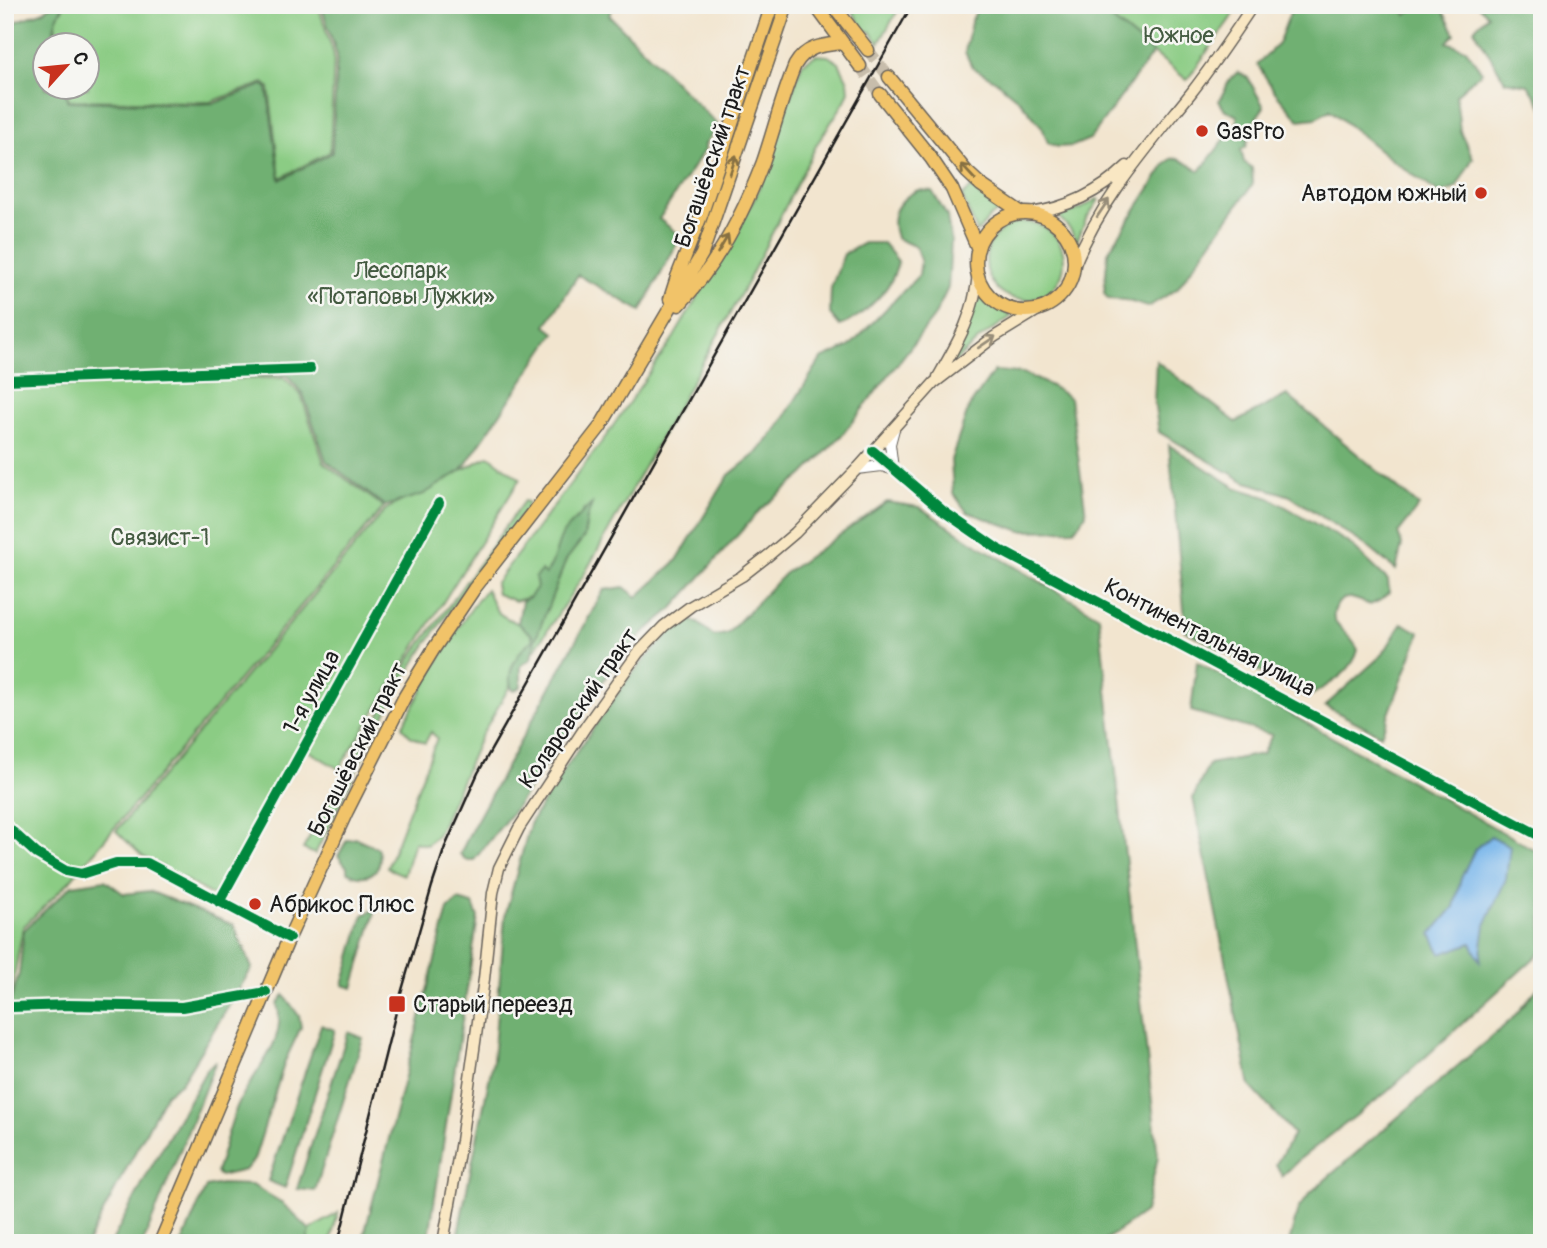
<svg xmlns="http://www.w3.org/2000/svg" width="1547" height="1248" viewBox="0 0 1547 1248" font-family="Pangolin,sans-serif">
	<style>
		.green { fill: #8bcc84; stroke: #547450; stroke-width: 2 }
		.forest { fill: #70b072; stroke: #466647; stroke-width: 2 }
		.water { fill: #78b6eb; stroke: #4a6984; stroke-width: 2 }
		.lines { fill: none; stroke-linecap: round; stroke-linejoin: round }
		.primary-tunnel { stroke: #c7bdab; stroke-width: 12; stroke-dasharray: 12 6; stroke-linecap: butt }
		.minor-casing { stroke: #67625b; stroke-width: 10 }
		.tertiary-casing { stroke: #67625b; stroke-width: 12 }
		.secondary-casing { stroke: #67625b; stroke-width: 13 }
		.primary-casing { stroke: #67625b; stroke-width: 15 }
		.minor { stroke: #fff; stroke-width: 8 }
		.tertiary { stroke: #fff; stroke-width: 10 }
		.secondary { stroke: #f9e7c3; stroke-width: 10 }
		.primary { stroke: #f1c369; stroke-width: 12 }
		.rail { stroke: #1c1c1c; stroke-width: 2.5 }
		.cycleway-casing { stroke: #f6f6f2; stroke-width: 15 }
		.cycleway { stroke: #00873e; stroke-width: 10 }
		.oneway { stroke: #867042 }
		.oneway2 { stroke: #968c78 }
		.poi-dot { fill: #c8321e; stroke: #f6f6f2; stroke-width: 2.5 }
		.labels { text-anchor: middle; stroke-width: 5; stroke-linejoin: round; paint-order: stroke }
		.park-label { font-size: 23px; fill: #435a40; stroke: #f6f6f2 }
		.poi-label { font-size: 23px; fill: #1c1c1c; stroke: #f6f6f2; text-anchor: start }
		.street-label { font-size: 23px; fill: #1c1c1c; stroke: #f6f6f2 }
	</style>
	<rect width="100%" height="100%" fill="#f6f6f2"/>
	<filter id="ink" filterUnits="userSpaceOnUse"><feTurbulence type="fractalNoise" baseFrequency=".0143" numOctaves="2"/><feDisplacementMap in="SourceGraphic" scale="14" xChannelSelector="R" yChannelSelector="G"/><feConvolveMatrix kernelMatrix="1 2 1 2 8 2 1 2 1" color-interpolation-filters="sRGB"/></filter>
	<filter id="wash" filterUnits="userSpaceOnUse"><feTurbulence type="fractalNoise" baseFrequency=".00686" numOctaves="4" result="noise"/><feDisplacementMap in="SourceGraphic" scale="28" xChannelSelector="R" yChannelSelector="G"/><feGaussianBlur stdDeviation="1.57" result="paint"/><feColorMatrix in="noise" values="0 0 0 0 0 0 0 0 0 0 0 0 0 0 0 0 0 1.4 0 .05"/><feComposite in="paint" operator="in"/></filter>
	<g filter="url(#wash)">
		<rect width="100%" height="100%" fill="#f2e5cf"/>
		<path class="green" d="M 65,5 L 318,5 L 334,55 L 330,152 L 280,178 L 269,87 L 264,83 L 210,102 L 69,100 L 66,88 L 88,88 L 88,46 L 58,45 L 55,21 Z
			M 849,5 L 901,5 L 879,43 L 870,31 L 865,32 Z
			M 1094,5 L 1240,5 L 1187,80 Z
			M 816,55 L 828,56 L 839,63 L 848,81 L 849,91 L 845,101 L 817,144 L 748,281 L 585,573 L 532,654 L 534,643 L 566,560 L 584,537 L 587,518 L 584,510 L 576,522 L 564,532 L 552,567 L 530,597 L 515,601 L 497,594 L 495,584 L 606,436 L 674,337 L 756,196 L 802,64 Z
			M 972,187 L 1002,209 L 990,217 L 977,232 L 962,196 Z
			M 1097,199 L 1099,200 L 1086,219 L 1077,241 L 1070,229 L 1058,216 L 1081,209 Z
			M986 261a39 39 0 1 1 78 0a39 39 0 1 1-78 0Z
			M 979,294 L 993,307 L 1012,316 L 979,339 L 946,370 Z
			M 284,378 L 301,395 L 324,463 L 384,507 L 69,882 L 23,927 L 10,999 L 5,997 L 5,383 Z
			M 489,456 L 520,479 L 339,769 L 300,746 L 217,898 L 142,856 L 116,831 L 386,509 Z
			M 524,501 L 528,502 L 527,507 C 488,561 443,615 408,673 C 373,731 346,794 315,854 L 303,849 L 411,658 Z
			M 486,589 C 490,596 493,605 497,611 C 507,623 530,622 533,640 L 527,644 L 512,667 L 510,686 L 480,738 L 438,834 L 427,845 L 414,842 L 404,875 L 387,868 L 437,738 L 431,732 L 425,743 L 410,736 L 402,727 C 428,679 452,632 486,589 Z
			M 338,1213 L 330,1243 L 307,1243 L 310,1230 Z"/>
		<path class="forest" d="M 52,5 L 64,5 C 55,19 52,29 55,45 L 46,46 L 46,88 L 64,88 L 68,101 L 196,104 L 215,103 L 263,85 L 267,87 L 280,180 L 332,153 L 337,55 L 321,5 L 615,5 L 609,15 L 718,125 L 705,144 L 705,149 L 659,219 L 681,236 L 641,311 L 578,275 L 546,326 L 555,333 L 462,470 L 424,494 L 385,506 L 326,461 L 303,394 L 286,375 L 5,389 L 5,26 L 44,11 Z
			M 979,5 L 1094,5 L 1153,53 L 1090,139 L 1073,146 L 1058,147 L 1048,143 L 1042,127 L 1020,101 L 996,81 L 972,67 L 965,52 L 971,22 Z
			M 1293,5 L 1401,5 L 1406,15 L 1418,5 L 1440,5 L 1455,34 L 1447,42 L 1466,49 L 1482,72 L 1456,95 L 1460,131 L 1473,158 L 1456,188 L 1440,194 L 1392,160 L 1330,110 L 1316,118 L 1299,120 L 1275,92 L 1257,64 L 1278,44 Z
			M 1477,5 L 1542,5 L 1542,80 L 1539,82 L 1542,86 L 1542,106 L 1528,85 L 1505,81 L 1474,29 L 1488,15 Z
			M 1238,72 L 1248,78 L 1264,107 L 1252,124 L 1246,147 L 1241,150 L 1244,162 L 1252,168 L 1253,184 L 1177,289 L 1148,307 L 1125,300 L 1108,299 L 1104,293 L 1108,252 L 1165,165 L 1171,159 L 1178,158 L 1200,171 L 1237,123 L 1237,116 L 1224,109 L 1219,101 L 1230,79 Z
			M 918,190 L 932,191 L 947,216 L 951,242 L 948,288 L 934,317 L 842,435 L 803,475 L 760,510 L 673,608 L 641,635 L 612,668 L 515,809 L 474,860 L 466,860 L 460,854 L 472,829 L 604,590 L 624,587 L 637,597 L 677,560 L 729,475 L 758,452 L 777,429 L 821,359 L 849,347 L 919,275 L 921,260 L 916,247 L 896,238 C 888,215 897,200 918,190 Z
			M 864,243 L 883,243 L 898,261 C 894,288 864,316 840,326 L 830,314 L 831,288 L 844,254 Z
			M 1156,361 L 1236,422 L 1287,395 L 1419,506 L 1398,533 L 1402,545 L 1396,570 L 1368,547 L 1290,496 L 1244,481 L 1159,432 L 1154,402 Z
			M 994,371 L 1023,373 L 1051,386 L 1070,398 L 1086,514 L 1074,530 L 1021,531 L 967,512 L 953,493 L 951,460 L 969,407 Z
			M 1169,445 L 1237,488 L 1270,498 L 1349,543 L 1388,580 L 1389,592 L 1381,600 L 1370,605 C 1358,600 1343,591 1336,607 C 1334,611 1333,615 1334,619 C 1337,626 1353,638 1358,650 C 1352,674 1327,685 1307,698 L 1186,631 Z
			M 887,502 L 919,507 L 973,542 L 1099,616 L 1158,1157 L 1145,1212 L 1101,1243 L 456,1243 L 493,1060 L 505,916 L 530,824 L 550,790 L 630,676 L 673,629 L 689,619 L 698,623 L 714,636 L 727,634 L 784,574 Z
			M 592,504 L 587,518 L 584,537 L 566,560 L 534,643 L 531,659 L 521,666 L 521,687 L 513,691 C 503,674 519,649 533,640 L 532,635 L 518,623 L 522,601 L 530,597 L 537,587 L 535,577 L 541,571 L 545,575 C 556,562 555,546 564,532 C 567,528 588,507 592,504 Z
			M 1402,623 L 1420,633 L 1381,735 L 1325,706 L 1383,654 Z
			M 1197,662 L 1542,854 L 1542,951 L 1387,1092 L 1301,1158 L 1282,1176 L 1276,1164 L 1294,1134 L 1250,1086 L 1193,798 L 1209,764 L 1262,754 L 1272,735 L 1191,711 Z
			M 356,838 L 378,848 C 386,869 367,885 347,871 L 347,867 L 338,856 L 347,840 Z
			M 105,880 L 124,894 L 149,891 L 234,925 L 252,968 L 181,1083 L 166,1094 L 87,1243 L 5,1243 L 5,1001 L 11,999 L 19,974 L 24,930 L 72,885 Z
			M 458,900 L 473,904 L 478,917 L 428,1243 L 362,1243 L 448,909 Z
			M 376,909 L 353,988 L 343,985 L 363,915 Z
			M 1542,983 L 1542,1243 L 1289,1243 L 1298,1209 L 1311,1192 L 1511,1020 Z
			M 284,995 L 299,1016 L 301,1027 L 285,1061 L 254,1160 L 245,1170 L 220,1176 L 216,1173 C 223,1152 228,1130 236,1109 C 249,1075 289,1044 277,1004 Z
			M 321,1025 L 335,1030 L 285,1188 L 268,1181 Z
			M 348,1032 L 363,1038 L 315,1191 L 297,1189 Z
			M 216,1061 L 143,1243 L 111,1243 L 149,1171 L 207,1069 Z
			M 221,1184 L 252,1185 L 281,1202 L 310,1230 L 307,1243 L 182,1243 L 206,1187 Z"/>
		<path class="water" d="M 1491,836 L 1510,846 L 1506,879 L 1485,925 L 1480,961 L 1471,943 L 1441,954 L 1431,934 L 1454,907 L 1461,878 L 1475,849 Z"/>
	</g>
	<g filter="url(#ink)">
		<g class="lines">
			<path class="primary-tunnel" d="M 868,50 L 889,77
				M 860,66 L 880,94"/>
			<defs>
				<path id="minor" d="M 5,825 L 37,854 L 66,871 L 81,874 L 116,863 L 147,863 L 289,938
					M 219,902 L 439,503
					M 5,1005 L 12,1007 L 68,1005 L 182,1007 L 266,992"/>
				<path id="tertiary" d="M 873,451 L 943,511 L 998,549 L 1542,837
					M 857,469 L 882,466 L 891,469
					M 893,469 L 890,444 L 894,429"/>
				<path id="secondary" d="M 1030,213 C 1068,208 1099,193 1127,166
					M 1073,269 C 1099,202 1147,148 1191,93 C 1213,65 1233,35 1253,5
					M 938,377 C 958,342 974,316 978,274
					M 443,1243 L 461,1141 L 484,979 L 493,893 L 499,868 L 519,828 L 586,726 L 638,653 L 664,626 L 691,606 L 742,576 L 769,555 L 795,533 L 857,469 L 934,383 L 994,337 L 1043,307"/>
				<path id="primary" d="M 815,5 L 860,66
					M 833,5 L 868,50
					M 889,77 L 967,172 L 981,185 L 1022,213
					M 880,94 L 931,158 L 952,189 L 978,249
					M976 262a49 49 0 1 1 98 0a49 49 0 1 1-98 0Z
					M 670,299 L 677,277 L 701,216 L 772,5
					M 679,305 C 717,265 744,212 763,162 C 774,130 782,96 795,65 C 806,46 822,45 842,43
					M 160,1243 L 289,938 L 347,811 L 405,696 L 433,650 L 474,589 L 600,427 L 702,254 L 787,5"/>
			</defs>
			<use href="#minor" class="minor-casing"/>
			<use href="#tertiary" class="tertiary-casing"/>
			<use href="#secondary" class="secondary-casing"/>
			<use href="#primary" class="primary-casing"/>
			<use href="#minor" class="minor"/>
			<use href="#tertiary" class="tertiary"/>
			<use href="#secondary" class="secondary"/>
			<use href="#primary" class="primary"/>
			<path class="rail" d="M 338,1243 L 398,1004 L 432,886 L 445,847 L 478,773 L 912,5"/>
			<defs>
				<path id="cycleway" d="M 5,380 L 310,369
					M 873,451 L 943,511 L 998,549 L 1542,837
					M 5,825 L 37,854 L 66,871 L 81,874 L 116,863 L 147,863 L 289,938
					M 219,902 L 439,503
					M 5,1005 L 12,1007 L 68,1005 L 182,1007 L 266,992"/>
			</defs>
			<use href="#cycleway" class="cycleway-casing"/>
			<use href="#cycleway" class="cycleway"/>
		</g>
		<defs><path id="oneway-shaft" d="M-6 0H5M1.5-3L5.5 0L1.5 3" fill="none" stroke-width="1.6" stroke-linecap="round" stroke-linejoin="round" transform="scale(1.75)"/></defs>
		<g class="oneway">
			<use href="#oneway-shaft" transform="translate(733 165) rotate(-72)"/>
			<use href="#oneway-shaft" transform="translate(968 172) rotate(-133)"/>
			<use href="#oneway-shaft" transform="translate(723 244) rotate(-59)"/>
		</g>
		<g class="oneway2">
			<use href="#oneway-shaft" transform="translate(1103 208) rotate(-56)"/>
			<use href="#oneway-shaft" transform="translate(987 342) rotate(-34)"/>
		</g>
	</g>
	<g class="poi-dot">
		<circle cx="1202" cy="131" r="7"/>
		<circle cx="1481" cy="193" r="7"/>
		<circle cx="255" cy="904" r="7"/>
		<rect x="388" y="995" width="18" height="18" rx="3.5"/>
	</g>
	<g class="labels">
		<g class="park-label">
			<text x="1179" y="43">Южное</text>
			<text x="401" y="278">Лесопарк<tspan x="401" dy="26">«Потаповы Лужки»</tspan></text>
			<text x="160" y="545">Связист-1</text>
		</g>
		<g class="poi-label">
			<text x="1216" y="139">GasPro</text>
			<text x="1467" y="201" text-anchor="end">Автодом южный</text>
			<text x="269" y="912">Абрикос Плюс</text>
			<text x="413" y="1012">Старый переезд</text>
		</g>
		<g class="street-label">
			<text transform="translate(712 156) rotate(-71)" y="8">Богашёвский тракт</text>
			<text transform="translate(1210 637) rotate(27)" y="8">Континентальная улица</text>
			<text transform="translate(311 692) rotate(-61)" y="8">1-я улица</text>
			<text transform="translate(578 708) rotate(-55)" y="8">Коларовский тракт</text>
			<text transform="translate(357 749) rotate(-63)" y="8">Богашёвский тракт</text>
		</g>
	</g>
	<rect width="1547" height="1248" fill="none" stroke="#f6f6f2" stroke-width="28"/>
	<g transform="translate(66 66) rotate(63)"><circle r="33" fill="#f6f6f2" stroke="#9f9f9c" stroke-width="2"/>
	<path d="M0-5L12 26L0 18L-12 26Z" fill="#c8321e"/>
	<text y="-10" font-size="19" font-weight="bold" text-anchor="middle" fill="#1c1c1c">С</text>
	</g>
</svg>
